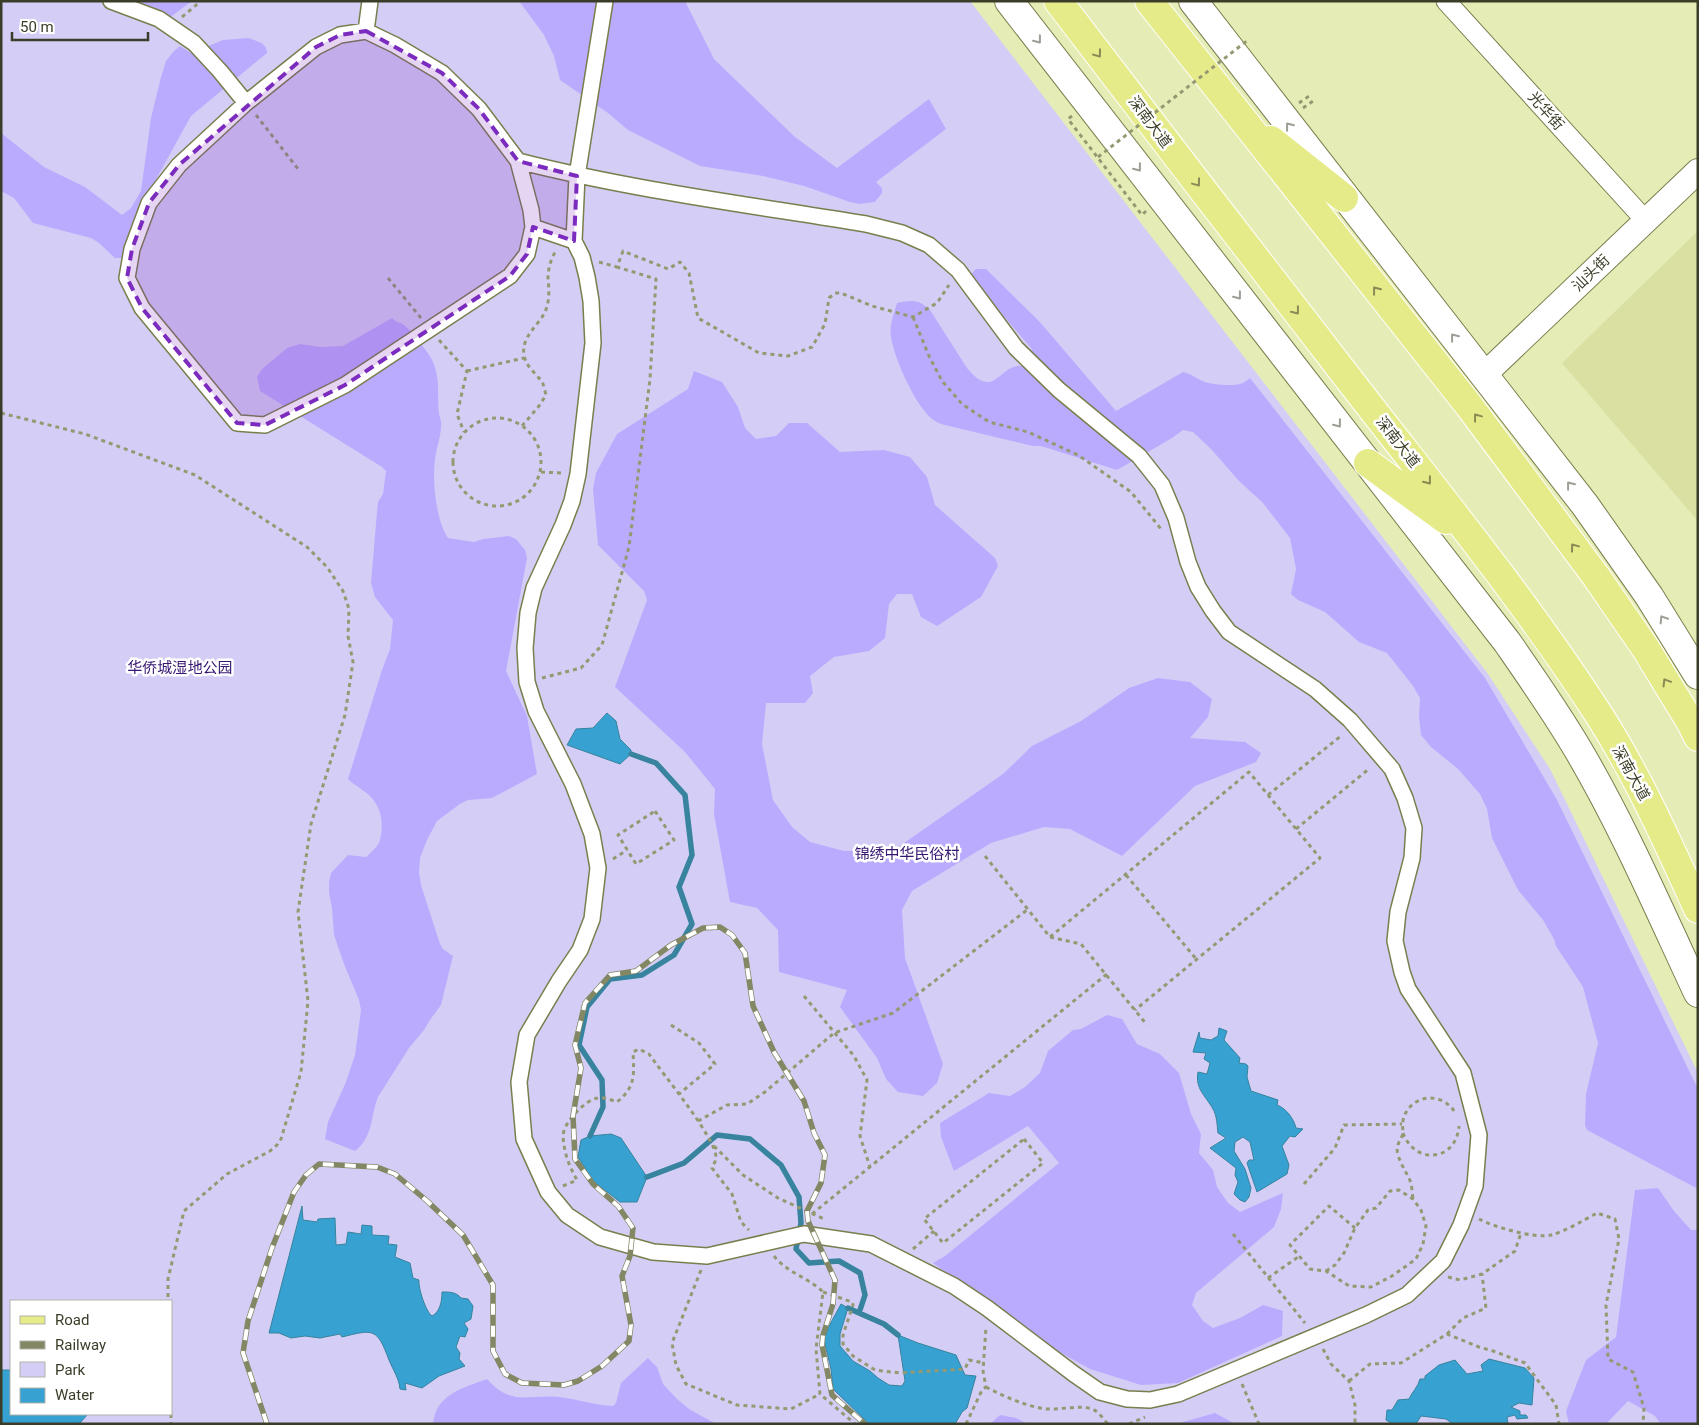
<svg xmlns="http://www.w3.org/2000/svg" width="1699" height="1425" viewBox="0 0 1699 1425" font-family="Roboto,'Noto Sans SC',sans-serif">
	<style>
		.built { fill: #dadfa2 }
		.green { fill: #d4cef6; fill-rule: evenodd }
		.forest { fill: #bbabfe }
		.water { fill: #37a1d1; stroke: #38839e }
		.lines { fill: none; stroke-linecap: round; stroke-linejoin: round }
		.stream { stroke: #38839e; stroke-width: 5.5 }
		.pedestrian-casing { stroke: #7a7e4c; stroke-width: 18 }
		.minor-casing { stroke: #7a7e4c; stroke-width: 21 }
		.tertiary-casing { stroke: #7a7e4c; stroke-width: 26 }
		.secondary-casing { stroke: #7a7e4c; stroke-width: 30 }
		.primary-casing { stroke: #fff; stroke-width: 30 }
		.path { stroke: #959972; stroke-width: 3; stroke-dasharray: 4 4; stroke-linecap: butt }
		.pedestrian { stroke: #fff; stroke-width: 15 }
		.minor { stroke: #fff; stroke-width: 19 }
		.tertiary { stroke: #fff; stroke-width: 24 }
		.secondary { stroke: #fff; stroke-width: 28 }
		.primary { stroke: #e6eb8a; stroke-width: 28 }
		.rail-casing { stroke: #848764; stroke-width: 5.5 }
		.rail { stroke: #fff; stroke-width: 4; stroke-dasharray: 11; stroke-linecap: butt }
		.path-bridge { stroke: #959972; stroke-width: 3; stroke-dasharray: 4 4; stroke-linecap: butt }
		.oneway { stroke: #9d9e94 }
		.oneway2 { stroke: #888b54 }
		.marked { fill: #7b2cbf; fill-opacity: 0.2; stroke: #7b2cbf; stroke-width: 4; stroke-dasharray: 10 6; stroke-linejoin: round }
		.labels { text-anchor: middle; stroke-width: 5; stroke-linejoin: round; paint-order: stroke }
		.street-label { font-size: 15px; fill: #3b3d28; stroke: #fff }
		.park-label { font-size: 15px; fill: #361670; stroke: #fff }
	</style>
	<rect width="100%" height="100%" fill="#e6ecb6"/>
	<path class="built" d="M 1698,231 L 1698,521 L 1562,363 Z"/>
	<path class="green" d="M 1,1 L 970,1 L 1488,674 L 1550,769 L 1698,1073 L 1698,1424 L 1,1424 ZM 11,1301 L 171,1301 L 171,1414 L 11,1414 Z"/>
	<path class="forest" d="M 128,1 L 192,1 L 169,18 Z
		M 519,1 L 685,1 L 714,59 L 795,137 L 837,168 L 929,99 L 946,129 L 876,182 L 882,188 L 882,193 L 875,202 L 859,204 L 850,202 L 804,186 L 763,176 L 700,166 L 628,130 L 608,113 L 560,80 L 554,56 L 544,35 Z
		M 248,38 C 257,41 267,43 267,53 L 191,116 L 144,201 L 122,258 L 115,258 L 99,243 L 91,238 L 33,223 L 14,198 L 1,191 L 1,133 L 44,167 L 85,187 L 122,215 L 131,208 L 141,191 L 151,118 L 161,77 L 166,61 L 173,52 L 180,46 L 191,53 L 223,40 Z
		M 976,269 L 986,269 L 1039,321 L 1116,411 L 1183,372 C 1192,374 1197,379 1205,382 C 1214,385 1231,386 1240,384 C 1244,383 1247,380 1250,378 L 1485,678 L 1556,798 L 1698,1089 L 1698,1189 L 1587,1130 L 1585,1125 L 1586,1094 L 1598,1043 L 1583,987 L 1556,946 L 1554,939 L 1543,920 L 1518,890 L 1492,838 L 1487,809 L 1480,794 L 1458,769 L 1431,747 L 1421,735 L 1419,717 L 1420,698 L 1413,686 L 1387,653 L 1359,642 L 1325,612 L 1298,600 L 1291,594 L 1296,569 L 1290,538 L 1263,503 L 1239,481 L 1211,449 L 1193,432 L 1183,430 L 1172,438 L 1117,470 L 1041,446 L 1033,446 L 945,425 C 940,424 936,422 932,419 C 915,405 894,358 891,337 C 889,325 894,314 897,303 C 911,300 919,299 930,310 L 967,368 C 995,402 999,363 1022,366 L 1032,349 L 969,276 Z
		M 392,318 C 396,323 400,322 404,325 C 410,329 428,352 431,358 C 441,376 437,395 439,414 C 440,418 442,422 441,426 C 441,437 436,449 435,460 C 432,480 436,521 448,538 L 474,542 L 483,539 L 509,536 L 516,539 L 525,550 L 527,558 L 506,671 L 527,716 L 537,774 L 492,798 L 468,800 L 460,804 L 437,821 L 427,840 L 420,858 L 419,873 L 421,885 L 440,944 L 443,949 L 453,956 L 441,1005 L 430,1020 L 424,1030 L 409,1048 L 378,1097 C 370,1117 374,1136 355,1151 L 325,1139 L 328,1122 L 346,1082 L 355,1055 L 361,1010 L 359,1000 L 344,964 L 334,935 L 332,908 L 329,892 L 329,882 L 331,873 L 348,855 L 366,857 C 370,853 374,850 377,846 C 380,842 380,839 381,835 C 383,819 381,808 370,796 C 363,789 355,786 348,779 L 382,670 L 390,649 L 393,620 L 375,597 L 371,583 L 377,512 L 378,502 L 383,494 L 386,471 L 382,467 L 260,391 L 257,377 L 262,369 L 287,348 L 300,344 L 321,347 L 343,346 Z
		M 694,371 L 722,382 L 738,407 L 745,428 L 756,439 L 776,436 L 789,423 L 807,423 L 840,452 L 884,450 L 910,457 L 927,477 L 935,505 L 995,558 L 998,566 L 981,597 L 937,626 L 921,617 L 912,594 L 897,594 L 889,604 L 885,638 L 869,651 L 834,657 L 810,676 L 813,693 L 805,703 L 766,703 L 762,744 L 773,800 L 792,827 L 810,842 L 844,851 L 894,850 L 1003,774 L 1032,746 L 1081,721 L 1129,688 L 1158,678 L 1190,682 L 1212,699 L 1208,717 L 1190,738 L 1245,742 L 1261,753 L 1256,762 L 1195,786 L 1122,856 L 1070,829 L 1044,827 L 991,843 L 912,891 L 902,910 L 905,958 L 943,1064 L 937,1083 L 923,1096 L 898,1092 L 886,1079 L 877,1058 L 840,1007 L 847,990 L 779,972 L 778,930 L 757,908 L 730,902 L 714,814 L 715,789 L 685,752 L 615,687 L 647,600 L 644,591 L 598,545 L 593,489 L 596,473 L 617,434 L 688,389 Z
		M 1107,1015 L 1122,1019 L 1137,1044 L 1160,1054 L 1179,1073 L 1191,1114 L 1201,1134 L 1199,1153 L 1213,1170 L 1217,1187 L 1228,1203 L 1240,1212 L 1283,1193 L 1281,1209 L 1274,1227 L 1196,1293 L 1192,1305 L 1203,1321 L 1213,1328 L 1240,1318 L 1263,1305 L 1283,1311 L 1282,1336 L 1178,1383 L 1141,1385 L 1090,1369 L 1049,1346 L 933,1263 L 945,1256 L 1059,1163 L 1028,1126 L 954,1171 L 941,1137 L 940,1123 L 989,1093 L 1010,1096 L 1025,1087 L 1040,1073 L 1048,1051 L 1073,1030 L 1081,1029 Z
		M 1658,1188 L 1674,1211 L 1691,1230 L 1698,1230 L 1698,1424 L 1661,1424 L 1655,1416 L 1628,1401 L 1606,1424 L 1569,1424 L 1566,1411 L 1586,1360 L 1616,1337 L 1635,1190 Z
		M 648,1358 L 657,1367 L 663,1384 L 677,1399 L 689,1409 L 716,1424 L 433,1424 C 436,1394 463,1388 487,1379 C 512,1407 528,1394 559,1397 C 577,1399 594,1405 613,1406 L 616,1403 L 621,1383 Z
		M 1215,1413 L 1235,1424 L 1176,1424 Z
		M 1000,1415 L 1016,1418 L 1028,1424 L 990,1424 Z"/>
	<path class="water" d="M 607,713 L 616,721 L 620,739 L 631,750 L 631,754 L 620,764 L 567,745 L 576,729 L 593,728 Z
		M 1219,1028 L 1227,1031 L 1224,1040 L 1240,1058 L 1239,1063 L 1246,1064 L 1248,1066 L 1247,1077 L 1251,1091 L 1278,1100 L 1277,1105 C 1286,1108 1294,1119 1296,1128 L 1303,1129 L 1295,1137 L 1290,1136 L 1282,1146 L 1289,1165 L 1287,1174 L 1257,1192 L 1247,1163 L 1249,1160 L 1254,1160 L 1250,1142 L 1243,1137 L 1235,1142 L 1234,1151 L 1245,1169 L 1251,1188 L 1249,1197 L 1245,1202 L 1240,1200 L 1234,1194 L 1238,1182 L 1235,1175 L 1236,1168 L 1210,1148 L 1226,1138 L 1218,1133 C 1217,1125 1217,1116 1213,1109 C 1205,1095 1195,1089 1198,1072 L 1207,1074 L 1210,1063 L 1204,1059 L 1206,1053 L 1193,1052 L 1199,1032 L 1200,1038 L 1211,1040 L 1218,1036 Z
		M 611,1134 L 621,1138 L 647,1177 L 637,1202 L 620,1202 L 593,1181 L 578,1157 L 581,1140 L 590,1136 Z
		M 302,1206 L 303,1220 L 317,1222 L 318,1219 L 335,1218 L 336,1245 L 346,1244 L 348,1232 L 361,1234 L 362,1225 L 372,1226 L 372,1235 L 389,1236 L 388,1244 L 397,1245 L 395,1257 L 410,1263 L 413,1278 L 419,1280 C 418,1288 426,1312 432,1316 C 440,1312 442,1301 442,1292 C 450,1292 456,1292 461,1298 L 468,1299 L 473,1306 L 471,1319 L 464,1323 L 468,1329 L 465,1337 L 460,1336 L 456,1347 L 460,1353 L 459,1359 L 465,1366 L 439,1376 L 422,1388 L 405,1383 L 406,1390 L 400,1389 C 399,1378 393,1370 389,1360 C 377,1328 374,1329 342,1337 L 340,1334 L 320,1338 L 305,1336 L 291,1338 L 279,1333 L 269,1333 Z
		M 841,1304 L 848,1308 L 840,1334 L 840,1346 L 853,1361 L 870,1371 L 878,1378 L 889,1385 L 902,1386 L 905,1381 L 898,1335 L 918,1343 L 956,1355 L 965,1375 L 976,1376 L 967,1408 L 962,1412 L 955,1424 L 869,1424 L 833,1389 L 831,1369 L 824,1340 L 828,1328 Z
		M 1489,1359 L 1525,1368 L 1534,1378 L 1532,1405 L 1519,1403 L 1511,1407 L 1520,1411 L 1520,1415 L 1526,1415 L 1528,1418 L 1517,1419 L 1515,1415 L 1507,1417 L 1508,1424 L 1453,1424 L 1446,1419 L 1421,1416 L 1416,1424 L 1393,1424 L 1386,1420 L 1387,1410 L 1392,1410 L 1398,1400 L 1409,1399 C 1412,1392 1418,1387 1420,1379 L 1425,1379 L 1425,1376 L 1439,1365 L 1455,1360 L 1467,1374 L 1483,1371 L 1481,1365 Z
		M 1,1370 L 11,1370 L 11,1414 L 88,1414 L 79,1424 L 1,1424 Z"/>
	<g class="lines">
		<path class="stream" d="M 590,1136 L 603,1107 L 602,1080 L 579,1045 L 587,1007 L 610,979 L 642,975 L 674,955 L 692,924 L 679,887 L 692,855 L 685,795 L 656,763 L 631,754
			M 647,1177 L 684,1163 L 717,1135 L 750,1139 L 781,1165 L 799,1197 L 801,1223 L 796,1249 L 809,1263 L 839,1261 L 860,1273 L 865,1295 L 859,1313 L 848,1308
			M 859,1313 L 884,1324 L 898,1335"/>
		<defs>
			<path id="pedestrian" d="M 111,1 L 159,19 L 194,43 L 220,71 L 246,103
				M 366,31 L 395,45 L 442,73 L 479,109 L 518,161 L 531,210 L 533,227 L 527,254 L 510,276 L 345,385 L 265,425 L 237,423 L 142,308 L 127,278 L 132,249 L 149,203 L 179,165 L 246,103 L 316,47 L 340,35 Z
				M 366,31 L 370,1
				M 518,161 C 632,190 750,205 866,224 L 902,233 L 929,245 L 958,270 L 1016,348 L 1059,390 L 1139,456 L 1162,485 L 1176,518 L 1188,562 L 1198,587 L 1213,611 L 1229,632 L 1315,689 L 1350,720 L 1392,769 L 1405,798 L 1414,828 L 1412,858 L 1398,912 L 1395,941 L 1402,972 L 1408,989 L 1463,1073 L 1479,1135 L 1475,1186 L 1461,1225 L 1443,1261 L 1407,1295 L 1366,1315 L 1178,1394 L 1150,1400 L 1127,1399 L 1100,1392 L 1074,1374 L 987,1308 L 954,1286 L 871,1244 L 804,1234 L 707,1256 L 653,1252 L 600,1237 L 567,1215 L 548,1192 L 524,1139 L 519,1082 L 527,1035 L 559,981 L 580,950 L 592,919 L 598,868 L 592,834 L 573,784 L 536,711 L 527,682 L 525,648 L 528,613 L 534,588 L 563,525 L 572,501 L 578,474 L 593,343 L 591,301 L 587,277 L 582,257 L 574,241 L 533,227
				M 574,241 L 577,176 L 605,1"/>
			<path id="minor" d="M 1446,1 L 1646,221"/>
			<path id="tertiary" d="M 1484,375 L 1698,171"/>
			<path id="secondary" d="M 1009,1 L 1507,642 C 1532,678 1558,715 1580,753 C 1625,830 1660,912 1698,993
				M 1193,1 L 1585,505 L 1649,596 L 1698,675"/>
			<path id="primary" d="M 1058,1 C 1160,134 1262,268 1365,400 C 1445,503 1528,605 1599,715 C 1638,776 1668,843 1698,909
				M 1149,1 L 1470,407 L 1595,575 L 1646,649 L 1691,723 L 1698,737
				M 1271,140 L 1344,198
				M 1368,463 L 1446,520"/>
		</defs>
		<use href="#pedestrian" class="pedestrian-casing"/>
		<use href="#minor" class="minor-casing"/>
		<use href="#tertiary" class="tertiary-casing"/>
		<use href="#secondary" class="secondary-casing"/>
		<use href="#primary" class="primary-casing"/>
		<path class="path" d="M 182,17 L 201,1
			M 1299,103 L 1309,96
			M 1303,108 L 1313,101
			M 256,115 L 298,169
			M 1072,116 L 1068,119 L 1142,215 L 1146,211
			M 599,262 L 617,267 L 623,251 L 668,269 L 680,262 L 689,273 L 698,318 L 759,353 L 788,356 L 812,347 L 825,324 L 829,298 L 835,293 L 841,293 L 872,306 L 913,317 L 937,303 L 949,285
			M 388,278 L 421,318
			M 913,317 L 929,356 L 942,381 L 962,404 L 989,422 L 1028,432 L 1078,455 L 1131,492 L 1161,529
			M 439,340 L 467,371 L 457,414 L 464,432
			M 467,371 L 524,358
			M 1,413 L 85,434 L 195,475 L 307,547 L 327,567 L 343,591 L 349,609 L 348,636 L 353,662 L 345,715 L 311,824 L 298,912 L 308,1001 L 301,1072 L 281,1139 L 277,1145 L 270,1151 L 227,1174 L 184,1211 L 168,1279 L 168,1301
			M453 462a44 44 0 1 1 88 0a44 44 0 1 1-88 0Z
			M 522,426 L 539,406 L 546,395 C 545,391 544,387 543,384 C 537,373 526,368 524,355 C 521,337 538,326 545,312 C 550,301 549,289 548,278 C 548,268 551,260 555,252
			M 541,472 L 562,473
			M 542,678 L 581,668 L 602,645 L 629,547 L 650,379 L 656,279 L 617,267
			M 1268,795 L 1342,735
			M 655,811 L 674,840 L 636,864 L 618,835 Z
			M 1296,829 L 1370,768
			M 985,856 L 1050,937 L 1081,944 L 1147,1025
			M 613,859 L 627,850
			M 1126,875 L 1197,960
			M 1050,937 L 1249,772 L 1320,858 L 1135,1010
			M 804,996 L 854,1056 L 867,1080 L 860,1136 L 870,1167
			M 671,1025 L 699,1043 L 715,1064 L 679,1094
			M 698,1121 L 727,1105 L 747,1104 L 765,1092 L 834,1033 L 893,1013 L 1027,910
			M 1403,1133 C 1415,1165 1456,1162 1459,1126
			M 1024,1139 L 1043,1163 L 943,1243 L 924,1219 Z
			M 714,1146 L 743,1175 L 778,1198 L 824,1219
			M 1304,1184 L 1335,1148 L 1344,1125 L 1402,1124
			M 563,1186 L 577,1180 C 569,1166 564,1153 563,1136 C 563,1123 586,1099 598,1098 C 605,1097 611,1100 617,1102 C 636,1087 634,1074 633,1052 L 639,1049 L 649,1054 C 662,1073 717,1139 716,1158 C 716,1161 713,1165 712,1168 L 732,1194 L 741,1222 L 749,1230
			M 1413,1198 C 1412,1193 1412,1187 1411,1183 C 1407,1173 1401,1165 1398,1155 C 1395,1145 1401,1141 1403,1133 C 1403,1129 1402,1125 1403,1121 C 1405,1108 1417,1098 1430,1098 C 1440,1098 1451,1104 1455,1113
			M 812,1214 L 1107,974
			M 1479,1219 C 1494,1227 1535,1239 1551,1235 C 1564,1232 1584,1220 1597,1213 L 1615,1219 L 1619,1239 L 1606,1305 L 1608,1359 L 1633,1372 L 1644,1408 L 1643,1424
			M 1233,1234 L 1305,1323
			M 913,1249 L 934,1231
			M 774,1256 C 786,1272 809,1278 823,1292 L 816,1349 L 820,1394 L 855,1424
			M 701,1270 L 672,1343 L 676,1365 L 686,1384 L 737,1405 L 791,1409 L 820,1394
			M 1326,1271 L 1335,1265 L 1344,1253 L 1355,1228 L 1368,1210 L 1376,1208 L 1390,1191 L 1399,1190 L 1413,1199 L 1421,1210 L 1426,1226 L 1423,1244 L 1416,1259 L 1392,1276 L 1371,1287 L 1349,1286 L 1326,1271 L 1310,1269 L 1290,1245 L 1329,1206 L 1355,1228
			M 1448,1277 L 1460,1280 L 1482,1274 L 1515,1251 L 1521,1233
			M 1268,1278 L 1298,1257
			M 823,1292 L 852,1302 L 853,1305 L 843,1335 L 843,1344 L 853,1356 L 875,1370 L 900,1373 L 965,1369 L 969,1360 L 984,1363
			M 1447,1334 L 1463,1318 L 1486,1308 L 1482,1274
			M 1323,1349 L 1331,1364 L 1349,1381 L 1355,1405 L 1355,1424
			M 1349,1381 L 1370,1364 L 1401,1363 L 1447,1334 L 1479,1347 L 1493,1351 L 1525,1363 L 1556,1405 L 1559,1424
			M 1242,1384 L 1259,1424
			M 986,1387 C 1003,1396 1021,1404 1040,1408 C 1057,1412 1080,1403 1094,1410 C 1099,1412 1104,1420 1108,1424
			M 171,1414 L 171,1424
			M 966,1424 L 982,1390 L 986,1387 L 983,1371 L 986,1327
			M 1129,1424 L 1145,1417"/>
		<use href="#pedestrian" class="pedestrian"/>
		<use href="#minor" class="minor"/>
		<use href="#tertiary" class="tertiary"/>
		<use href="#secondary" class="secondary"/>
		<use href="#primary" class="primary"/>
		<defs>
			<path id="rail" d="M 267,1424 L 243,1353 L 248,1321 L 272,1248 L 294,1192 L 306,1175 L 319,1164 L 377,1167 L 395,1174 L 426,1200 L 463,1235 L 493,1285 L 493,1351 L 505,1374 L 522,1383 L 564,1385 L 578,1381 L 602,1366 L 629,1341 L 631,1325 L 622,1276 L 630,1256 L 633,1228 L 618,1206 L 593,1184 L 575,1159 L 573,1116 L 581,1068 L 575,1045 L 585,1003 L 610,975 L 636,971 L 671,945 L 703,928 L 720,927 L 732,935 L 745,953 L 753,1006 L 774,1052 L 804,1101 L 814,1133 L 825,1155 L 821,1183 L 807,1211 L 808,1221 L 835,1280 L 833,1304 L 823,1335 L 822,1345 L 832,1395 L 865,1424"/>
		</defs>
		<use href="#rail" class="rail-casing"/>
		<use href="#rail" class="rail"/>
		<path class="path-bridge" d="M 1098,157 L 1248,40"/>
	</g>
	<defs><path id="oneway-chevron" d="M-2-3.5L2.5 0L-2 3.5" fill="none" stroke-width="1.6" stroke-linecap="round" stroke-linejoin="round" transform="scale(1.25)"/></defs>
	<g class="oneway">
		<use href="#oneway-chevron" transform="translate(1038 40) rotate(52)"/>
		<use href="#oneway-chevron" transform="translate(1289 126) rotate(-128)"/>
		<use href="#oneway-chevron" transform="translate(1138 168) rotate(52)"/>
		<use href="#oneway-chevron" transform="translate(1238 296) rotate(52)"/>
		<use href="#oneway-chevron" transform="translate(1454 337) rotate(-128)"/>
		<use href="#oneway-chevron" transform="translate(1338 424) rotate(52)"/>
		<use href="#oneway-chevron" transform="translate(1570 485) rotate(-128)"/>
		<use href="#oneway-chevron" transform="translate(1663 619) rotate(-122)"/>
	</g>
	<g class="oneway2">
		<use href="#oneway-chevron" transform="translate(1098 54) rotate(53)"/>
		<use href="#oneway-chevron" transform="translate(1197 183) rotate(53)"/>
		<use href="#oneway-chevron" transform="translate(1376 290) rotate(-128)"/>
		<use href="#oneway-chevron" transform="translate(1296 311) rotate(52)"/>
		<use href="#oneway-chevron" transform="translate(1477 417) rotate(-127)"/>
		<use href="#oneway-chevron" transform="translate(1428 481) rotate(52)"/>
		<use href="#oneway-chevron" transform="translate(1574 547) rotate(-127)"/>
		<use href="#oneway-chevron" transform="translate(1666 682) rotate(-121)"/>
	</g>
	<path class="marked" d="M 366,31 L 442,73 L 479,109 L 518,161 L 577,176 L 574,241 L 533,227 L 527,254 L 510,276 L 345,385 L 265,425 L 237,423 L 142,308 L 127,278 L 132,249 L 149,203 L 179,165 L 316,47 L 340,35 Z"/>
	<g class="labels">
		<g class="street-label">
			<text transform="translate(1546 111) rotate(48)" y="5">光华街</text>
			<text transform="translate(1150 122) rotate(53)" y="5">深南大道</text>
			<text transform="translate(1591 273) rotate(-44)" y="5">汕头街</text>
			<text transform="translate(1398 442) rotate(52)" y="5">深南大道</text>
			<text transform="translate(1631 773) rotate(61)" y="5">深南大道</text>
		</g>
		<g class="park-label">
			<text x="180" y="673">华侨城湿地公园</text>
			<text x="907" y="859">锦绣中华民俗村</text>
		</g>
	</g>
	<rect width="1699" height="1425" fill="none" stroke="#3b3d28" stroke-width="5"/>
	<rect x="10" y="1300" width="162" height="115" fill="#ffffff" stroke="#b1b1a9"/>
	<rect x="20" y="1316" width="25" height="8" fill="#e6eb8a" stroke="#b1b1a9"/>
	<text x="55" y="1325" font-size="15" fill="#3b3d28">Road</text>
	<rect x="20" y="1341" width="25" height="8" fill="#848764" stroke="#b1b1a9"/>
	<text x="55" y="1350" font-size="15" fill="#3b3d28">Railway</text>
	<rect x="20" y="1362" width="25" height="15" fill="#d4cef6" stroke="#b1b1a9"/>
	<text x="55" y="1375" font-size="15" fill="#3b3d28">Park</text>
	<rect x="20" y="1388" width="25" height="15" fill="#37a1d1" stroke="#b1b1a9"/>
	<text x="55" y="1400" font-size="15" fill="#3b3d28">Water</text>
	<path d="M12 32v8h136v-8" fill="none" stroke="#3b3d28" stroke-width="2.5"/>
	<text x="20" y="32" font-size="15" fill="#3b3d28" stroke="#ffffff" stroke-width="4" paint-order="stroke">50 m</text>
</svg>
